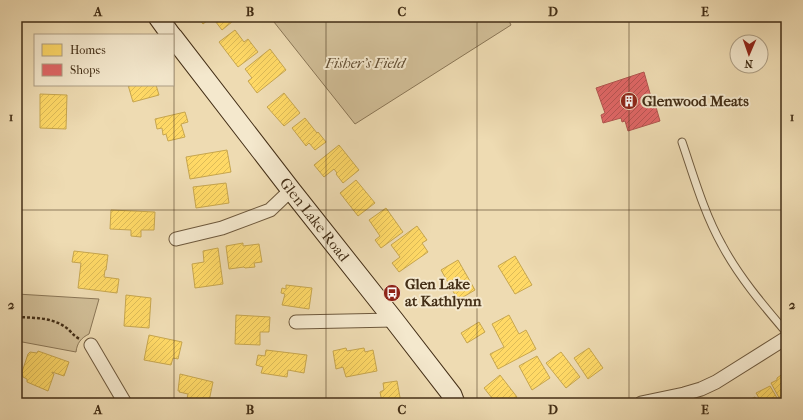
<svg xmlns="http://www.w3.org/2000/svg" width="803" height="420" viewBox="0 0 803 420" font-family="'IM FELL French Canon',serif">
	<style>
		.green { fill: #d1be97; stroke: #8a7656 }
		.homes { fill: url(#homes-hatch); stroke: #c7a64e }
		.shops { fill: url(#shops-hatch); stroke: #b1554e }
		.lines { fill: none; stroke-linecap: round; stroke-linejoin: round }
		.lane-casing { stroke: #6e593d; stroke-width: 9 }
		.street-casing { stroke: #6e593d; stroke-width: 15 }
		.secondary-casing { stroke: #432e16; stroke-width: 21 }
		.path { stroke: #432e16; stroke-width: 2.5; stroke-dasharray: 3 2; stroke-linecap: butt }
		.lane { stroke: #f4e8cd; stroke-width: 7 }
		.street { stroke: #f4e8cd; stroke-width: 13 }
		.secondary { stroke: #f4e8cd; stroke-width: 19 }
		.grid { fill: none; stroke: #432e16; stroke-width: 1; stroke-opacity: 0.55 }
		.labels { text-anchor: middle; stroke-width: 4; stroke-linejoin: round; paint-order: stroke }
		.park-label { font-size: 15px; font-style: italic; fill: #5f4b30; stroke: #f4e8cd }
		.poi-label { font-size: 15px; font-weight: bold; fill: #432e16; stroke: #f4e8cd; text-anchor: start }
		.street-label { font-size: 15px; fill: #432e16; stroke: #f4e8cd }
		.neatline { fill: none; stroke: #432e16; stroke-width: 1.5 }
		.grid-label { font-size: 13px; text-anchor: middle; font-weight: bold; fill: #432e16 }
	</style>
	<defs>
		<pattern id="homes-hatch" width="6" height="6" patternUnits="userSpaceOnUse"><rect width="6" height="6" fill="#ffd966"/><path d="M-1 1l2-2M0 6l6-6M5 7l2-2" fill="none" stroke="#dcbb58"/></pattern>
		<pattern id="shops-hatch" width="6" height="6" patternUnits="userSpaceOnUse"><rect width="6" height="6" fill="#e06666"/><path d="M-1 1l2-2M0 6l6-6M5 7l2-2" fill="none" stroke="#b75453"/></pattern>
	</defs>
	<rect width="100%" height="100%" fill="#eedbb2"/>
	<filter id="stains"><feTurbulence type="fractalNoise" baseFrequency=".005" numOctaves="4"/><feColorMatrix values="0 0 0 0 .2 0 0 0 0 .09 0 0 0 0 .02 0 0 0 .5 -.17"/></filter>
	<radialGradient id="worn" r=".72"><stop offset=".6" stop-color="#630" stop-opacity="0"/><stop offset="1" stop-color="#630" stop-opacity=".3"/></radialGradient>
	<path class="green" d="M 270,17 L 507,17 L 511,25 L 355,124 Z
		M 17,294 L 99,299 L 89,334 C 81,338 77,343 76,352 L 17,341 Z"/>
	<path class="homes" d="M 198,17 L 238,17 L 222,30 L 212,17 L 203,24 Z
		M 235,30 L 244,42 L 248,39 L 258,52 L 238,67 L 219,42 Z
		M 270,49 L 286,70 L 257,93 L 248,81 L 252,78 L 245,69 Z
		M 128,85 L 156,85 L 159,95 L 133,102 Z
		M 284,93 L 300,113 L 284,126 L 267,107 Z
		M 40,94 L 67,95 L 66,129 L 40,128 Z
		M 185,112 L 188,122 L 181,124 L 185,137 L 168,141 L 166,134 L 163,135 L 162,128 L 157,129 L 155,119 Z
		M 305,118 L 317,133 L 318,132 L 326,142 L 315,150 L 309,143 L 306,146 L 292,128 Z
		M 339,145 L 359,170 L 343,183 L 336,174 L 337,173 L 334,169 L 324,177 L 314,165 Z
		M 227,150 L 231,172 L 190,179 L 186,157 Z
		M 356,180 L 375,203 L 358,216 L 340,193 Z
		M 226,183 L 229,203 L 196,208 L 193,187 Z
		M 386,208 L 403,232 L 381,248 L 375,240 L 380,236 L 369,220 Z
		M 111,210 L 155,212 L 154,230 L 141,230 L 141,237 L 131,236 L 131,230 L 110,229 Z
		M 417,226 L 427,240 L 422,243 L 428,252 L 399,272 L 392,263 L 400,257 L 391,245 Z
		M 243,243 L 243,246 L 259,244 L 262,262 L 254,263 L 255,267 L 245,268 L 244,267 L 229,269 L 226,246 Z
		M 218,248 L 223,284 L 195,288 L 192,264 L 204,262 L 203,251 Z
		M 74,251 L 108,255 L 106,270 L 105,270 L 104,277 L 119,279 L 117,293 L 78,288 L 81,263 L 72,262 Z
		M 515,256 L 532,285 L 515,294 L 498,266 Z
		M 458,260 L 475,290 L 458,300 L 441,270 Z
		M 286,285 L 312,288 L 309,309 L 282,305 L 285,294 L 281,293 L 282,288 L 286,289 Z
		M 126,295 L 151,298 L 149,328 L 124,326 Z
		M 236,315 L 270,317 L 269,332 L 260,332 L 260,345 L 235,344 Z
		M 509,315 L 519,334 L 526,330 L 536,349 L 498,369 L 490,354 L 504,347 L 492,324 Z
		M 479,322 L 485,332 L 467,343 L 461,333 Z
		M 149,335 L 182,342 L 178,359 L 173,358 L 171,365 L 144,360 Z
		M 346,348 L 347,351 L 364,348 L 365,352 L 373,350 L 377,371 L 346,377 L 343,367 L 336,369 L 333,351 Z
		M 589,348 L 603,368 L 588,379 L 574,358 Z
		M 266,350 L 307,355 L 304,373 L 288,370 L 287,377 L 261,373 L 263,367 L 256,365 L 258,355 L 265,356 Z
		M 38,351 L 69,362 L 64,376 L 52,372 L 52,373 L 54,374 L 48,391 L 27,382 L 27,379 L 23,377 L 22,372 L 28,354 L 30,352 L 37,353 Z
		M 561,352 L 580,377 L 566,388 L 546,363 Z
		M 537,356 L 550,378 L 532,390 L 519,366 Z
		M 784,373 L 786,376 L 786,403 L 782,403 L 771,383 L 777,380 L 777,378 Z
		M 180,374 L 213,382 L 209,401 L 204,400 L 204,403 L 186,403 L 188,394 L 179,392 L 180,391 L 178,391 Z
		M 500,375 L 517,397 L 509,403 L 496,403 L 484,388 Z
		M 397,381 L 401,403 L 386,403 L 386,401 L 382,402 L 380,392 L 384,390 L 383,383 Z
		M 770,386 L 780,403 L 762,403 L 756,393 Z
		M 755,397 L 758,403 L 746,403 L 747,401 Z
		M 266,399 L 280,403 L 265,403 Z"/>
	<path class="shops" d="M 644,72 L 651,97 L 655,95 L 659,106 L 656,107 L 660,121 L 628,131 L 625,121 L 622,122 L 621,118 L 603,123 L 601,115 L 605,113 L 596,88 Z"/>
	<g class="lines">
		<defs>
			<path id="lane" d="M 682,142 C 694,177 704,213 722,245 C 739,277 763,305 786,332"/>
			<path id="street" d="M 176,239 L 222,228 L 270,210 L 291,190
				M 296,322 L 394,320
				M 91,345 L 125,403
				M 641,403 L 684,394 L 701,389 L 716,382 L 786,338"/>
			<g id="secondary">
				<path d="M 158,17 L 171,35"/>
				<path id="s1" d="M 173,37 L 291,190 L 394,320 L 452,395 L 455,403"/>
			</g>
		</defs>
		<use href="#lane" class="lane-casing"/>
		<use href="#street" class="street-casing"/>
		<use href="#secondary" class="secondary-casing"/>
		<path class="path" d="M 17,317 C 35,318 53,317 68,329 C 72,333 75,337 80,339"/>
		<use href="#lane" class="lane"/>
		<use href="#street" class="street"/>
		<use href="#secondary" class="secondary"/>
	</g>
	<path class="grid" d="M 174,17 L 174,403M 326,17 L 326,403M 477,17 L 477,403M 629,17 L 629,403M 17,210 L 786,210"/>
	<defs>
		<symbol id="building-disc" viewBox="-11 -11 22 22"><circle r="9.5" fill="#8f2418" stroke="#f4e8cd"/><path d="M-4-6H4V6H1V3H-1V6H-4ZM-2.5-4.3h1.7v1.8h-1.7ZM.8-4.3h1.7v1.8H.8ZM-2.5-1h1.7V.8h-1.7ZM.8-1h1.7V.8H.8Z" fill="#fff"/></symbol>
		<symbol id="bus-disc" viewBox="-11 -11 22 22"><circle r="9.5" fill="#8f2418" stroke="#f4e8cd"/><path d="M-5-6H5V4H4V6H2V4H-2V6H-4V4H-5ZM-3.5-4V0h7V-4ZM-3.5 1.2v1.5H-2V1.2ZM2 1.2v1.5H3.5V1.2Z" fill="#fff"/></symbol>
	</defs>
	<g fill-rule="evenodd">
		<use href="#building-disc" x="619" y="91" width="20" height="20"/>
		<use href="#bus-disc" x="382" y="283" width="20" height="20"/>
	</g>
	<g class="labels">
		<g class="park-label">
			<text x="365" y="68">Fisher's Field</text>
		</g>
		<g class="poi-label">
			<text x="642" y="106">Glenwood Meats</text>
			<text x="405" y="289">Glen Lake<tspan x="405" dy="17">at Kathlynn</tspan></text>
		</g>
		<g class="street-label">
			<text dy="5" stroke="none"><textPath href="#s1" startOffset="231">Glen Lake Road</textPath></text>
		</g>
	</g>
	<rect width="803" height="420" fill="none" stroke="#eedbb2" stroke-width="44"/>
	<rect x="34" y="34" width="140" height="52" fill="#f4e8cd" stroke="#ad9e84"/>
	<rect x="42" y="44" width="20" height="12" fill="#ffd966" stroke="#ad9e84"/>
	<text x="70" y="54" font-size="12" fill="#432e16">Homes</text>
	<rect x="42" y="64" width="20" height="12" fill="#e06666" stroke="#ad9e84"/>
	<text x="70" y="74" font-size="12" fill="#432e16">Shops</text>
	<g transform="translate(749 54) rotate(182)"><circle r="19" fill="#f4e8cd" stroke="#ad9e84"/>
	<path d="M0-3L7 15L0 10L-7 15Z" fill="#8f2418"/>
	<text y="-6" font-size="11" font-weight="bold" text-anchor="middle" fill="#432e16">N</text>
	</g>
	<rect x="22" y="22" width="759" height="376" class="neatline"/>
	<g class="grid-label">
		<text x="98" y="16">A</text>
		<text x="250" y="16">B</text>
		<text x="402" y="16">C</text>
		<text x="553" y="16">D</text>
		<text x="705" y="16">E</text>
		<text x="11" y="121">1</text>
		<text x="792" y="121">1</text>
		<text x="11" y="309">2</text>
		<text x="792" y="309">2</text>
		<text x="98" y="414">A</text>
		<text x="250" y="414">B</text>
		<text x="402" y="414">C</text>
		<text x="553" y="414">D</text>
		<text x="705" y="414">E</text>
	</g>
	<rect width="100%" height="100%" filter="url(#stains)"/>
	<rect width="100%" height="100%" fill="url(#worn)"/>
</svg>
